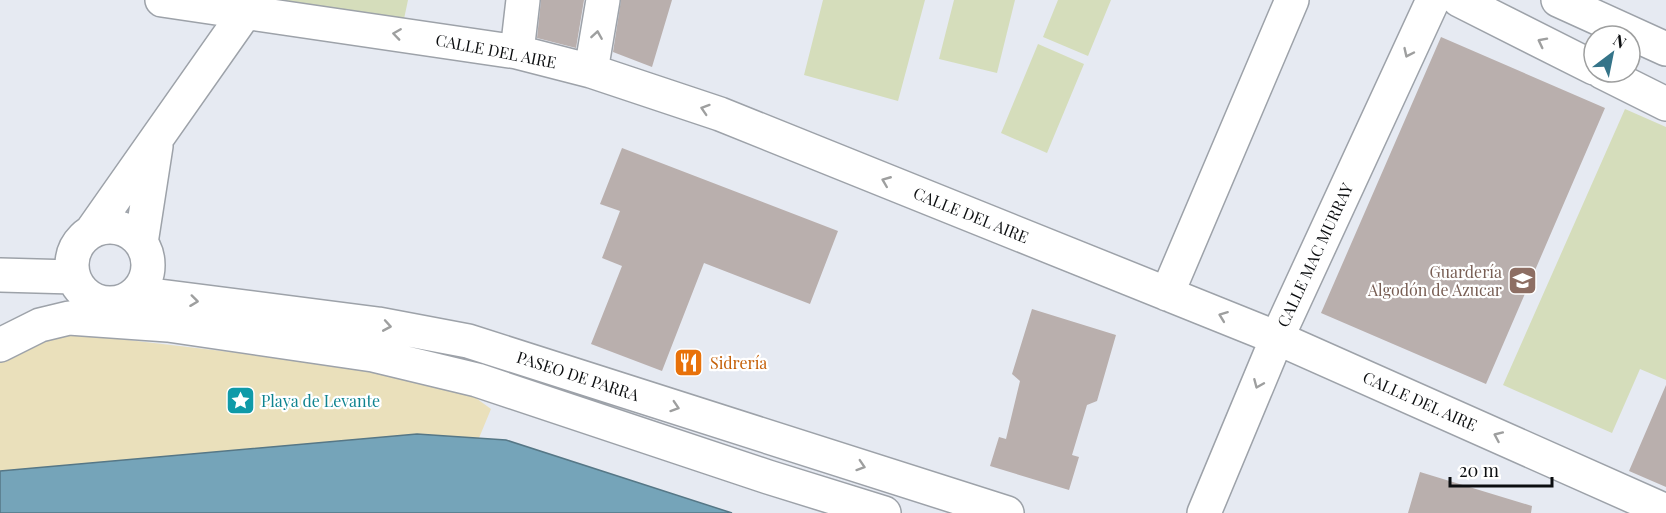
<svg xmlns="http://www.w3.org/2000/svg" width="1666" height="513" viewBox="0 0 1666 513" font-family="'Playfair Display',serif">
	<style>
		.green { fill: #d5ddbb }
		.sand { fill: #eae0bb }
		.water { fill: #75a4b9; stroke: #567786; stroke-width: 1.5 }
		.building { fill: #b9afad }
		.lines { fill: none; stroke-linecap: round; stroke-linejoin: round }
		.street-casing { stroke: #9da2a9; stroke-width: 36 }
		.street { stroke: #fff; stroke-width: 33 }
		.oneway { stroke: #9e9f9f }
		.labels { text-anchor: middle; stroke-width: 4.5; stroke-linejoin: round; paint-order: stroke }
		.street-label { font-size: 16px; fill: #0c0e10; stroke: #fff }
		.education-label { font-size: 16px; fill: #785e54; stroke: #fff; text-anchor: end }
		.food-label { font-size: 16px; fill: #c56008; stroke: #fff; text-anchor: start }
		.culture-label { font-size: 16px; fill: #0d838f; stroke: #fff; text-anchor: start }
	</style>
	<rect width="100%" height="100%" fill="#e6eaf2"/>
	<path class="green" d="M 285,0 L 408,0 L 404,19 L 284,3 Z
		M 823,0 L 925,0 L 898,101 L 804,75 Z
		M 954,0 L 1015,0 L 997,73 L 939,59 Z
		M 1058,0 L 1111,0 L 1088,56 L 1043,37 Z
		M 1038,44 L 1084,64 L 1047,153 L 1001,133 Z
		M 1625,109 L 1666,127 L 1666,380 L 1640,369 L 1612,433 L 1503,385 Z"/>
	<path class="sand" d="M 60,332 L 402,372 L 469,393 L 491,409 L 479,438 L 417,434 L 0,471 L 0,362 Z"/>
	<path class="water" d="M 417,434 L 506,440 L 732,513 L 0,513 L 0,471 Z"/>
	<path class="building" d="M 541,0 L 584,0 L 576,48 L 537,38 Z
		M 621,0 L 672,0 L 652,67 L 613,52 Z
		M 1441,37 L 1605,108 L 1486,384 L 1321,313 Z
		M 622,148 L 838,231 L 810,304 L 704,263 L 662,371 L 591,344 L 622,266 L 602,258 L 620,211 L 600,204 Z
		M 1032,309 L 1116,335 L 1097,401 L 1087,405 L 1072,455 L 1079,457 L 1069,490 L 990,466 L 999,437 L 1006,439 L 1020,381 L 1012,374 Z
		M 1666,385 L 1666,487 L 1629,471 Z
		M 1420,472 L 1532,506 L 1531,513 L 1408,513 Z"/>
	<g class="lines">
		<defs>
			<path id="street" d="M 162,0 L 517,52 L 591,71 L 720,114 L 1277,338 L 1666,511
				M 1459,0 L 1594,68
				M 1558,0 L 1666,49
				M 517,52 L 523,0
				M 591,71 L 603,0
				M 1602,72 L 1666,104
				M72 265a38 38 0 1 1 76 0a38 38 0 1 1-76 0Z
				M 91,232 L 254,0
				M 141,243 L 156,146
				M 0,275 L 73,277
				M 136,293 L 378,324 L 468,341 L 1007,513
				M 1167,294 L 1292,0
				M 0,345 L 40,325 L 69,318 L 168,325 L 373,355 L 477,380 L 768,477 L 884,513
				M 1204,513 L 1277,338 L 1433,0"/>
		</defs>
		<use href="#street" class="street-casing"/>
		<use href="#street" class="street"/>
	</g>
	<defs><path id="oneway-chevron" d="M-2-3.5L2.5 0L-2 3.5" fill="none" stroke-width="1.6" stroke-linecap="round" stroke-linejoin="round" transform="scale(1.5)"/></defs>
	<g class="oneway">
		<use href="#oneway-chevron" transform="translate(397 34) rotate(-172)"/>
		<use href="#oneway-chevron" transform="translate(597 35) rotate(-81)"/>
		<use href="#oneway-chevron" transform="translate(1542 42) rotate(-153)"/>
		<use href="#oneway-chevron" transform="translate(1408 53) rotate(115)"/>
		<use href="#oneway-chevron" transform="translate(705 109) rotate(-162)"/>
		<use href="#oneway-chevron" transform="translate(886 181) rotate(-158)"/>
		<use href="#oneway-chevron" transform="translate(194 301) rotate(7)"/>
		<use href="#oneway-chevron" transform="translate(1223 316) rotate(-159)"/>
		<use href="#oneway-chevron" transform="translate(387 326) rotate(10)"/>
		<use href="#oneway-chevron" transform="translate(1258 384) rotate(113)"/>
		<use href="#oneway-chevron" transform="translate(675 407) rotate(18)"/>
		<use href="#oneway-chevron" transform="translate(1498 436) rotate(-156)"/>
		<use href="#oneway-chevron" transform="translate(861 466) rotate(18)"/>
	</g>
	<defs>
		<symbol id="school-square" viewBox="-11 -11 22 22"><rect x="-9" y="-9" width="18" height="18" rx="4" fill="#8d6e63" stroke="#fff"/><path d="M0-5L7-2L0 1L-7-2ZM-4 1L0 2.5L4 1V4Q0 6-4 4Z" fill="#fff"/></symbol>
		<symbol id="restaurant-square" viewBox="-11 -11 22 22"><rect x="-9" y="-9" width="18" height="18" rx="4" fill="#e8710a" stroke="#fff"/><path d="M-5-6h1v4h1v-4h1v4h1v-4h1v5L-1.5 .5V6h-2V.5L-5-1ZM5-6V6H3V1.5H1.5Q1.5-4 5-6Z" fill="#fff"/></symbol>
		<symbol id="sight-square" viewBox="-11 -11 22 22"><rect x="-9" y="-9" width="18" height="18" rx="4" fill="#0f9aa8" stroke="#fff"/><path d="M0-6L1.8-2.2L6-1.7L2.9 1.2L3.7 5.4L0 3.3L-3.7 5.4L-2.9 1.2L-6-1.7L-1.8-2.2Z" fill="#fff"/></symbol>
	</defs>
	<g fill-rule="evenodd">
		<use href="#school-square" x="1506" y="264" width="33" height="33"/>
		<use href="#restaurant-square" x="672" y="346" width="33" height="33"/>
		<use href="#sight-square" x="224" y="384" width="33" height="33"/>
	</g>
	<g class="labels">
		<g class="street-label">
			<text transform="translate(496 51) rotate(11)" y="6">CALLE DEL AIRE</text>
			<text transform="translate(971 215) rotate(22)" y="6">CALLE DEL AIRE</text>
			<text transform="translate(1315 255) rotate(-65)" y="6">CALLE MAC MURRAY</text>
			<text transform="translate(578 376) rotate(18)" y="6">PASEO DE PARRA</text>
			<text transform="translate(1420 401) rotate(24)" y="6">CALLE DEL AIRE</text>
		</g>
		<g class="education-label">
			<text x="1502" y="278">Guardería<tspan x="1502" dy="18">Algodón de Azucar</tspan></text>
		</g>
		<g class="food-label">
			<text x="710" y="369">Sidrería</text>
		</g>
		<g class="culture-label">
			<text x="261" y="407">Playa de Levante</text>
		</g>
	</g>
	<g transform="translate(1612 54) rotate(32)"><circle r="28" fill="#ffffff" stroke="#9e9f9f" stroke-width="1.5"/>
	<path d="M0-4.5L10 22L0 15L-10 22Z" fill="#357489"/>
	<text y="-9" font-size="16" font-weight="bold" text-anchor="middle" fill="#0c0e10">N</text>
	</g>
	<path d="M1450 477v9h102v-9" fill="none" stroke="#0c0e10" stroke-width="3"/>
	<text x="1459" y="477" font-size="18" fill="#0c0e10" stroke="#ffffff" stroke-width="4.5" paint-order="stroke">20 m</text>
</svg>
